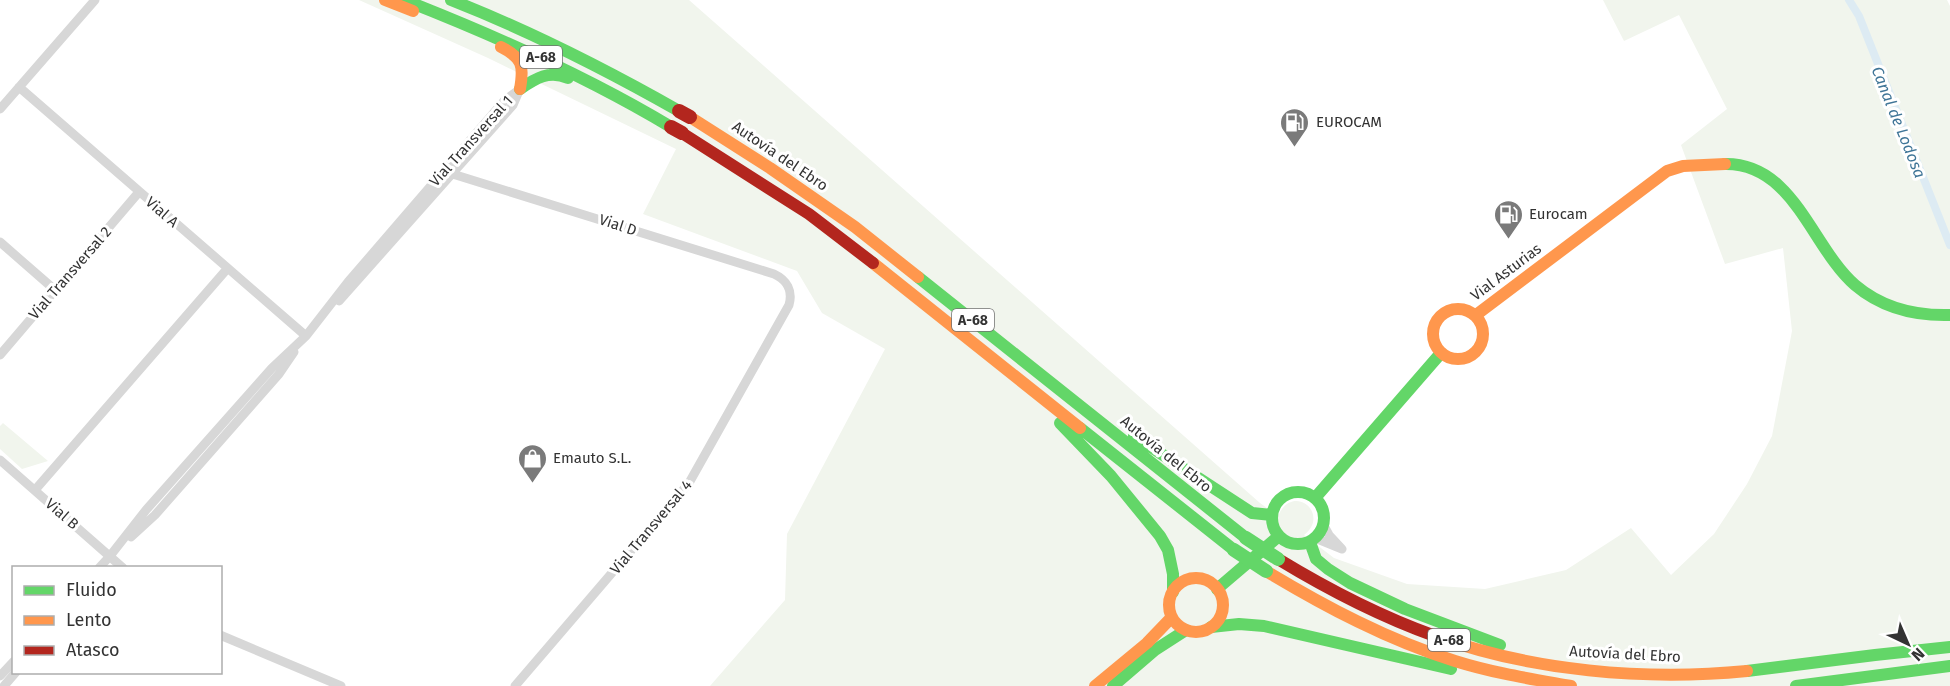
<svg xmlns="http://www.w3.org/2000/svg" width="1950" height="686" viewBox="0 0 1950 686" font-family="'Fira Sans',sans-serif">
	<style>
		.green { fill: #f1f5ed }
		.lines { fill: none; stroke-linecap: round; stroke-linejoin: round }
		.canal { stroke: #ddebf3; stroke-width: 8 }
		.street { stroke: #d7d7d7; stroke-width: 9 }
		.fast { stroke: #63d668; stroke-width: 12 }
		.slow { stroke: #ff974d; stroke-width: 12 }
		.jam { stroke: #b3261e; stroke-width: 12 }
		.fast-bridge { stroke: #63d668; stroke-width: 14 }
		.jam-bridge { stroke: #b3261e; stroke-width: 14 }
		.labels { text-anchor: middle; stroke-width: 6; stroke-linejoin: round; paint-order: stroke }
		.shield { fill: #fff; stroke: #707070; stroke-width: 1.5 }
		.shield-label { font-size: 14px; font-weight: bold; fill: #333 }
		.poi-label { font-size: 15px; fill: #333; stroke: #fff; text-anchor: start }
		.street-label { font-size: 15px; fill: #333; stroke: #fff }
		.water-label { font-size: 16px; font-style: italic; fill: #3f7597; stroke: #fff }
	</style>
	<rect width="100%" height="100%" fill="#fff"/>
	<path class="green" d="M 359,0 L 689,0 L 1260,503 L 1278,516 C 1293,482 1331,514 1304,535 L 1334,558 L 1407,584 L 1485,589 L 1566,570 L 1631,528 L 1671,575 L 1714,534 L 1747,484 L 1772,436 L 1792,331 L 1783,248 L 1725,264 L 1681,145 L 1727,109 L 1679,15 L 1624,41 L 1603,0 L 1947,0 L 1950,6 L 1950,686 L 710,686 L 785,600 L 787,534 L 885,349 L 822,313 L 797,271 L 643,214 L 676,149 L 488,58 Z
		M 3,423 L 48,461 L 22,469 L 0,449 L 0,426 Z"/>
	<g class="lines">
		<path class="canal" d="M 1849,0 L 1859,16 L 1950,245"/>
		<path class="street" d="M 19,87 L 306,336
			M 0,109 L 95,0
			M 443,171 L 774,274 C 787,280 793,291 789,305 L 689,483 L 515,686
			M 0,242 L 55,290
			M 339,301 L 513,105 L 519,91
			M 0,355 L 139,192
			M 0,460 L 123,568
			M 35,490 L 227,269
			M 131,537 L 155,515 L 279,374 L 294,352
			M 1315,538 L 1342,549 L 1329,535 L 1323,524
			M 99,568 L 110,556 L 146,510 L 272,368 L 306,336 L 348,282 L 504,101 L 520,89
			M 220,635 L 341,686
			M 0,676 L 14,661
			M 4,686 L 16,672"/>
		<path class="fast" d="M 404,0 C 496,36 586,76 671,127
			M 451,0 C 530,31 605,69 679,111
			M 520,89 C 536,78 549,70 568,78
			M 1725,164 C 1794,163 1812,248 1855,285 C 1882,308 1915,316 1950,315
			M 918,277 L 1246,538
			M 1060,423 L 1111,476 L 1160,536 L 1168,550 L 1173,574 L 1173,592
			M 1080,428 L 1234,550
			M 1134,436 L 1252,513 L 1272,515
			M1272 518a26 26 0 1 1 52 0a26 26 0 1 1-52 0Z
			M 1315,498 L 1441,353
			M 1310,542 L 1316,559 L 1328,569 L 1350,583 L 1405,609 L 1500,645
			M 1217,589 L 1279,536
			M 1211,627 L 1239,624 L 1264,626 L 1451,669
			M 1747,671 L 1875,655 L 1950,647
			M 1113,686 L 1155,650 L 1186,630
			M 1796,686 L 1950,666"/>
		<path class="slow" d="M 385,0 L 413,11
			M 501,47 C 523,58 524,66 520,89
			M 690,117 L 770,168 L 855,227 L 918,277
			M 873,263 L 1080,428
			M1433 334a25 25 0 1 1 50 0a25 25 0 1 1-50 0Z
			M 1476,315 L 1667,171 L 1683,166 L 1725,164
			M 1266,571 C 1326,607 1388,640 1455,661 C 1493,673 1532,679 1571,686
			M1169 605a27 27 0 1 1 54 0a27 27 0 1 1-54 0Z
			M 1435,636 C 1532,671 1644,681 1747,671
			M 1095,686 L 1147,643 L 1172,617"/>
		<path class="jam" d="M 682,133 L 809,214 L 873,263
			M 1278,559 C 1329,590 1379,616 1435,636"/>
		<path class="fast-bridge" d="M 1246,538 L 1278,559
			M 1234,550 L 1266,571"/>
		<path class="jam-bridge" d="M 679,111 L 690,117
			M 671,127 L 682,133"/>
	</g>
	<defs>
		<symbol id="fuel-pin" viewBox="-11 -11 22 30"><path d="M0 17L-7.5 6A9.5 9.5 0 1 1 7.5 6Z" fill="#7a7a7a" stroke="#fff"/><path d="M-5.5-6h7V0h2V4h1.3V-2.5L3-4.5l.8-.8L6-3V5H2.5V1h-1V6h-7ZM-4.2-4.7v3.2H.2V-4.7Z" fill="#fff"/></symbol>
		<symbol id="shop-pin" viewBox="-11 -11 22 30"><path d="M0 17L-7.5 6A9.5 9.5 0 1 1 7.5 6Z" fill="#7a7a7a" stroke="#fff"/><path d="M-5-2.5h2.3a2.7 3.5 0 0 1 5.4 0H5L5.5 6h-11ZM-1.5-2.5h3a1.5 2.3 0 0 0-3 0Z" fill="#fff"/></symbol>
	</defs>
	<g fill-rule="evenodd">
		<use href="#fuel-pin" x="1278" y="106" width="33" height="45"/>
		<use href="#fuel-pin" x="1492" y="198" width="33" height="45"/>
		<use href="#shop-pin" x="516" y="442" width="33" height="45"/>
	</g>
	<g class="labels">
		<g class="shield">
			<rect x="520" y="46" width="42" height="22" rx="4.5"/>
			<rect x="952" y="309" width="42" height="22" rx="4.5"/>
			<rect x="1428" y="629" width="42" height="22" rx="4.5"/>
		</g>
		<g class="shield-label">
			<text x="541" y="62">A-68</text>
			<text x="973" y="325">A-68</text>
			<text x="1449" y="645">A-68</text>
		</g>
		<g class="poi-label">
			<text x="1316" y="127">EUROCAM</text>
			<text x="1529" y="219">Eurocam</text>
			<text x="553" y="463">Emauto S.L.</text>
		</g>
		<g class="street-label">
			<text transform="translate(471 141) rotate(-48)" y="5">Vial Transversal 1</text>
			<text transform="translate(780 156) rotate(34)" y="5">Autovía del Ebro</text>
			<text transform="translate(162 212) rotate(41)" y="5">Vial A</text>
			<text transform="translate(618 225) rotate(18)" y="5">Vial D</text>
			<text transform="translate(1506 272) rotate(-37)" y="5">Vial Asturias</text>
			<text transform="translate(70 273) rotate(-49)" y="5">Vial Transversal 2</text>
			<text transform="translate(1166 454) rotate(39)" y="5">Autovía del Ebro</text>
			<text transform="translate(62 514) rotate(41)" y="5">Vial B</text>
			<text transform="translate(651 527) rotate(-50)" y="5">Vial Transversal 4</text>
			<text transform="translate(1625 654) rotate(3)" y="5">Autovía del Ebro</text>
		</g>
		<g class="water-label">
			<text transform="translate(1899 122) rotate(68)" y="6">Canal de Lodosa</text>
		</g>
	</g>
	<rect x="12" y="566" width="210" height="108" fill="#ffffff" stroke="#adadad" stroke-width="1.5"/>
	<rect x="24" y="586" width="30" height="9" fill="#63d668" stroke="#adadad" stroke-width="1.5"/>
	<text x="66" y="596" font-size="18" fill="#333333">Fluido</text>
	<rect x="24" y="616" width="30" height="9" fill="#ff974d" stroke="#adadad" stroke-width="1.5"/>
	<text x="66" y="626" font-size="18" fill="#333333">Lento</text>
	<rect x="24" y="646" width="30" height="9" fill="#b3261e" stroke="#adadad" stroke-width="1.5"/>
	<text x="66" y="656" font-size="18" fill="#333333">Atasco</text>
	<g transform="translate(1908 644) rotate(136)" stroke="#ffffff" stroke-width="4.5" paint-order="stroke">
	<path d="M0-4.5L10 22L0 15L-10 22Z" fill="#333333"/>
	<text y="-9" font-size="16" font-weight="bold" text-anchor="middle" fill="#333333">N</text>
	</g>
</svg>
